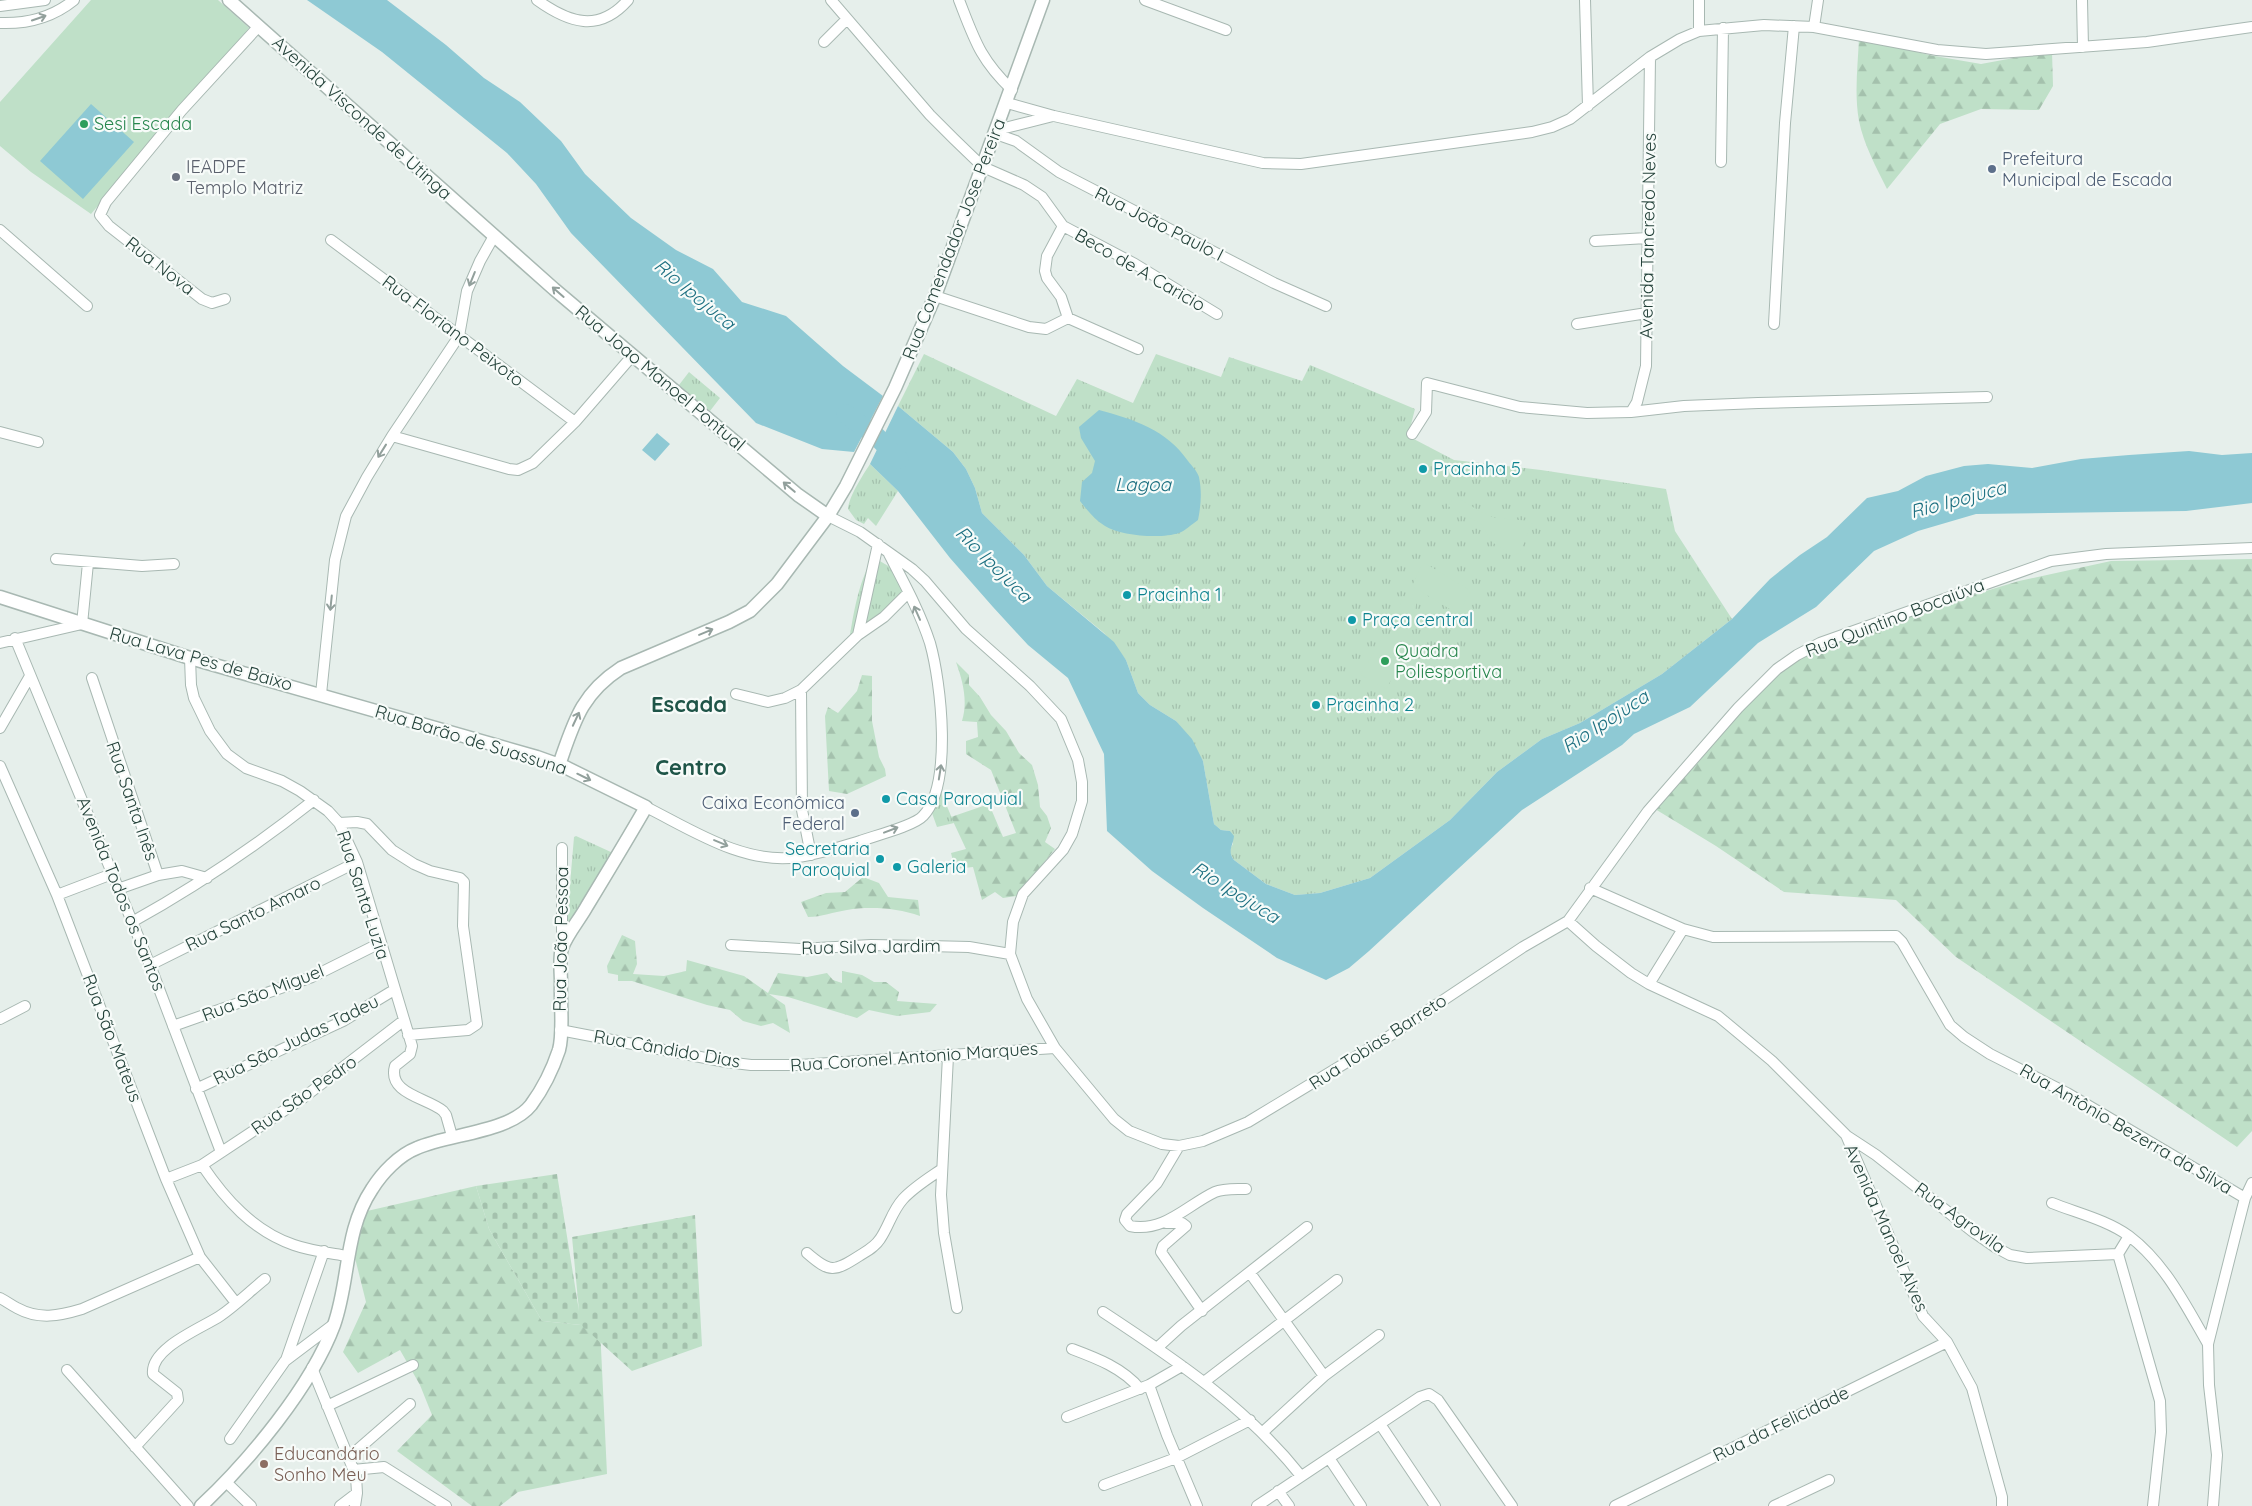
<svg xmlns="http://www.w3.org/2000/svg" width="2252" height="1506" viewBox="0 0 2252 1506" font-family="Quicksand,sans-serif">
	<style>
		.grass { fill: url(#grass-tufts) }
		.forest { fill: url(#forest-firs) }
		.cemetery { fill: url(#cemetery-stones) }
		.pitch { fill: #bfe0c8 }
		.water { fill: #8ec9d4 }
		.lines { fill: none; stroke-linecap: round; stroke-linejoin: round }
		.river { stroke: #8ec9d4; stroke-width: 19 }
		.minor-casing { stroke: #a8b8b2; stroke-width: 12 }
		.tertiary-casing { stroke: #a8b8b2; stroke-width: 15 }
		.minor { stroke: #fff; stroke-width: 10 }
		.tertiary { stroke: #fff; stroke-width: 12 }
		.oneway { stroke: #92a09c }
		.leisure-dot { fill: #2e9e5b; stroke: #f7fbf9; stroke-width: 2 }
		.service-dot { fill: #5c6f8a; stroke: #f7fbf9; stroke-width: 2 }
		.worship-dot { fill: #6b7280; stroke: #f7fbf9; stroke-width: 2 }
		.culture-dot { fill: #0f9aa8; stroke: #f7fbf9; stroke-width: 2 }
		.education-dot { fill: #8d6e63; stroke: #f7fbf9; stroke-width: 2 }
		.labels { text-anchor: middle; stroke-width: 4.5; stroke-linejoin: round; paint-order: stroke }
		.street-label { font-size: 18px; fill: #24423a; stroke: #f7fbf9 }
		.leisure-label { font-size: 18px; fill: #27864d; stroke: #f7fbf9; text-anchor: start }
		.service-label { font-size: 18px; fill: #4e5e75; stroke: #f7fbf9; text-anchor: start }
		.worship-label { font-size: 18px; fill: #5b616d; stroke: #f7fbf9; text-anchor: start }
		.culture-label { font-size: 18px; fill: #0d838f; stroke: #f7fbf9; text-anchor: start }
		.education-label { font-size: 18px; fill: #785e54; stroke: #f7fbf9; text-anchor: start }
		.water-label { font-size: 19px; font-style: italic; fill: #1c6f80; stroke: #f7fbf9 }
		.district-label { font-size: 22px; font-weight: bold; fill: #1f5548; stroke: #f7fbf9 }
	</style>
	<defs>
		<pattern id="grass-tufts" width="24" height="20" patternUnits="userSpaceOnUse" patternTransform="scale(1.25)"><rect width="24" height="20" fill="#bfe0c8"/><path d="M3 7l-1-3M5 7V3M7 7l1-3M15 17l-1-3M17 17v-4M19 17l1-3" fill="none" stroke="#a4c1ad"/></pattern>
		<pattern id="forest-firs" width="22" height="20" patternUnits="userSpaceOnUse" patternTransform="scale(1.25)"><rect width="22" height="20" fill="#bfe0c8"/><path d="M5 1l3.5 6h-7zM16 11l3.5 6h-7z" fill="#a4c1ad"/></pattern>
		<pattern id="cemetery-stones" width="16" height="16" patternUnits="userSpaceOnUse" patternTransform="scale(1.25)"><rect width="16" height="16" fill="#bfe0c8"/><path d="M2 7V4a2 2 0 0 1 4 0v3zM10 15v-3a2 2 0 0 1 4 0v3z" fill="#a4c1ad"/></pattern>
	</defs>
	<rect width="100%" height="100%" fill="#e6efeb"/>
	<path class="grass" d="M 924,354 L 1056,416 L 1077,379 L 1133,403 L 1156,354 L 1221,377 L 1229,357 L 1302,381 L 1310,365 L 1415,409 L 1408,436 L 1454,460 L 1541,470 L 1666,489 L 1675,531 L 1732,619 L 1662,674 L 1580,723 L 1542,739 L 1497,772 L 1450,820 L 1370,878 L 1320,893 L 1295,895 L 1266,884 L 1234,860 C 1229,853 1229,850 1233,844 L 1230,831 L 1221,830 L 1214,824 L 1203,761 L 1176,721 L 1150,705 L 1138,693 L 1126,660 L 1104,633 L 1047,586 L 1024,555 L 982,513 L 975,488 L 966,469 L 953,452 L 898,406 Z
		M 689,372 L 720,398 L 710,411 L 679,385 Z
		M 870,464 L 898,491 L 876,526 L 868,518 L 864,524 L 856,520 L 848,509 C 849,496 863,475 870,464 Z
		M 873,557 L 890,567 L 906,594 L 848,648 C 853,617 857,585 873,557 Z
		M 938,785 L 954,823 L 937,827 L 928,802 Z
		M 576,836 L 613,853 L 571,922 L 569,922 L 567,920 L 574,837 Z"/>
	<path class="forest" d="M 1859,37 L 1929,55 L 1981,64 L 2052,51 L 2053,86 L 2039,110 L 1981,109 L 1940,124 L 1887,189 C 1876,167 1864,145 1859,121 C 1854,93 1858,65 1859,37 Z
		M 2252,559 L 2252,1131 L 2237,1147 L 1956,957 L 1896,900 L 1784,892 L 1716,846 L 1655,809 L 1768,681 L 1824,640 L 2019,581 L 2111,561 Z
		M 956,662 L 969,675 L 969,685 L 980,697 L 991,715 L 1006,731 L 1019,753 L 1032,765 L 1038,785 L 1040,807 L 1047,816 L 1051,828 L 1045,842 L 1055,849 L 1016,896 L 1003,898 L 995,892 L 982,900 L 973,867 L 955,869 L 951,853 L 966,849 L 951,817 L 989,804 L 1003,837 L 1016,833 L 991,770 L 966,754 L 966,741 L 978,737 L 977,722 L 962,721 C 968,701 963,682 956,662 Z
		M 862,675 L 872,676 L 872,721 L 879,757 L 885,769 L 886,776 L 847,794 L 829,791 L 825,716 L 828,707 L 838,713 L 857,691 Z
		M 863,877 L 879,883 L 888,897 L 918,900 L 920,916 C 897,908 870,906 847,910 C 833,912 822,917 808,917 L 801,902 L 826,893 L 845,892 Z
		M 622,935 L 635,941 L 637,964 L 633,974 L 664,976 L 686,971 L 687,960 L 744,976 L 768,993 L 778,973 L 807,977 L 827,973 L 833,980 L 842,983 L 842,971 L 862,975 L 874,982 L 886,982 L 899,992 L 897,1001 L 937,1004 L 930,1012 L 897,1016 L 869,1010 L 857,1018 L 788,997 L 769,994 L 785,1005 L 790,1033 L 773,1023 L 761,1026 L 743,1021 L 730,1010 L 707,1005 L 632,981 L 618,981 L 618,975 L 608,973 L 607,966 Z
		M 476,1186 L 489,1229 L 542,1321 L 600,1327 L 607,1474 L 518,1492 L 500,1506 L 472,1506 L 397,1451 L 432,1415 L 420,1385 L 400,1350 L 358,1373 L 343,1352 L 366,1302 L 350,1238 L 367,1211 Z"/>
	<path class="cemetery" d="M 557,1174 L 579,1311 L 572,1237 L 695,1215 L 702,1346 L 632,1371 L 581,1325 L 542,1321 L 489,1229 L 476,1186 Z"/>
	<path class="pitch" d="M 91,0 L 218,0 L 249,28 L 91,214 L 31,172 L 0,146 L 0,102 Z
		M 1455,496 L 1481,512 L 1495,518 L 1533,521 L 1520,552 L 1513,556 L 1492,542 L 1481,524 L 1448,506 Z
		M 1423,562 L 1471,591 L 1458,614 L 1412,586 Z
		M 1402,596 L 1417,600 L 1411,631 L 1395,628 Z
		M 1384,634 L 1410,647 L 1386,689 L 1361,675 Z"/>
	<path class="water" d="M 307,0 L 387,0 L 446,45 L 484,78 L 520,102 L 561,141 L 585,174 L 631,218 L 676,250 L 713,269 L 742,302 L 786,316 L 843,366 L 883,396 L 854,452 L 822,449 L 756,423 L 571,233 L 536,184 L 507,153 L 382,52 Z
		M 91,104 L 134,142 L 83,199 L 40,161 Z
		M 898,406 L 953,452 L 966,469 L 975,488 L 982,513 L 1024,555 L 1047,586 L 1114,642 L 1126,660 L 1138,693 L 1150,705 L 1176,721 L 1192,739 L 1203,761 L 1214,824 L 1221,830 L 1230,831 L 1234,836 C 1233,846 1227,851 1234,860 L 1266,884 L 1295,895 L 1320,893 L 1370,878 L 1450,820 L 1497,772 L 1542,739 L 1580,723 L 1662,674 L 1732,619 L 1770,579 L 1800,555 L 1827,537 L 1867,498 L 1898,491 L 1926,476 L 1964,466 L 1988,464 L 2032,468 L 2081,459 L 2129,455 L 2189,451 L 2222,455 L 2252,453 L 2252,503 L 2186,511 L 1976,514 L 1918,531 L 1874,551 L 1816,607 L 1758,643 L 1690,707 L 1634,734 L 1622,745 L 1522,810 L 1369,951 L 1349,968 L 1326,980 L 1277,958 L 1203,908 L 1152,871 L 1107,831 L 1104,754 L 1068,678 L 1028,645 L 993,607 L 950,558 L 898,491 L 870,464 Z
		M 1099,410 C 1133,419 1167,430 1188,461 C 1192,466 1197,471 1199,477 C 1202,492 1201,505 1198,520 C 1192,524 1185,531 1179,533 C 1161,539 1120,536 1105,526 C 1095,520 1087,510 1080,501 L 1082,482 L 1092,473 L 1095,461 L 1081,438 L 1079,427 Z
		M 657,433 L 670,444 L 655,461 L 642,450 Z"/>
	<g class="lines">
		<path class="river" d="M 846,414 L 877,437 L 899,459"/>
		<defs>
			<path id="minor" d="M 537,0 C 569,23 599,33 628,0
				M 831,0 L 930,115 L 954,139 L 983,167 L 1024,185 L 1042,197 L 1063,226
				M 959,0 C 975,41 980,59 1012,90
				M 1145,0 L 1226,30
				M 1585,0 L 1588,106
				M 2082,0 L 2083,47
				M 0,6 L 45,0
				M 0,23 C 27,24 53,17 74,0
				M 1814,27 L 1818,0
				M 1699,31 L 1699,0
				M 824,42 L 847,19
				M 1007,103 L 1054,116 L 1263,163 L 1301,164 L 1532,132 L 1552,127 L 1570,119 L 1650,57 L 1680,39 L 1699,31 L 1764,25 L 1814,27 L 1937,50 L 1986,54 L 2147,42 L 2252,27
				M 997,130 L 1053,116
				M 996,134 L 1016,141 L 1059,172 L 1274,283 L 1326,306
				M 1721,162 L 1723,28
				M 1063,226 L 1135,264 L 1217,314
				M 1063,226 L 1047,256 L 1045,271 L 1047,278 L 1061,297 L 1068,318
				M 0,230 L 87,306
				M 331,240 L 575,422
				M 1595,241 L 1647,238
				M 935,296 L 1029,327 L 1046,329 L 1068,318 L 1138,349
				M 225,299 L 212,303 L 202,299 L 109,226 L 100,215 L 106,202 L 182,110 L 259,26
				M 1577,324 L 1647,313
				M 1774,324 L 1785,123 L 1794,26
				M 1631,412 L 1637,402 L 1646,366 L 1650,57
				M 0,432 L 38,442
				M 1412,434 L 1426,412 L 1427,383 L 1520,407 L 1587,413 L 1631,412 L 1684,406 L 1758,403 L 1987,397
				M 392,436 L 509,469 L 518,470 L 533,463 L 575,422 L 633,355
				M 828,516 L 860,532 L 912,569 L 925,581 L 966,629 L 1030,686 L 1061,719 L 1078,760 L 1082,782 L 1082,801 L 1072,834 L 1063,850 L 1023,894 L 1013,922 L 1010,954 L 1027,999 L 1055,1048 L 1114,1119 L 1129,1131 L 1162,1144 L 1179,1146 L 1203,1141 L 1248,1122 L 1385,1039 L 1523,947 L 1568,921 L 1648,811 L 1738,708 L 1777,669 L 1797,655 L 1820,643 L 2051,561 L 2106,554 L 2252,548
				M 56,559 L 142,566 L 174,564
				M 858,635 L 884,617 L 908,593
				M 15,638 L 150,965 L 221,1152
				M 0,643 L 82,624 L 88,563
				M 190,658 L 191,685 L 194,698 L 210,731 L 227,754 L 246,768 L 282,781 L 300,791 L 328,811 L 339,823 L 357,862 L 412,1046 L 410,1054 L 395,1066 C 387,1094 428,1098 443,1111 L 446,1115 L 452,1136
				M 92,678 L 158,875 L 182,871 L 207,878
				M 801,690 L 802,810 L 811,855
				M 321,694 L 335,560 L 346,516 L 367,477 L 392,436 L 459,336 L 467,291 L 480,261 L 494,236
				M 736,694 L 768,702 L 785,698 L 801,690 L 858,635 L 878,544
				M 0,728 L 30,676
				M 0,766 L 57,895 L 166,1179 L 200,1257 L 236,1303
				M 646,807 C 692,830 744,865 798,857 C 819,854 840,847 860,841 C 874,836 914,826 923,816 C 953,785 941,682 930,643 C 920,612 904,583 889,554
				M 339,823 L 357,822 L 367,824 L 392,850 L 414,864 L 430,871 L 460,878 L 464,882 L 463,926 L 477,1024 L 468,1030 L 408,1035
				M 1590,888 L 1683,929 L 1713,937 L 1896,936 L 1902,942 L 1950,1025 L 1964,1037 L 1990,1054 L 2067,1093 L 2245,1198
				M 118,889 L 158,875
				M 57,895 L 112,874
				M 1568,921 L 1596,946 L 1631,973 L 1649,984 L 1718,1016 L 1772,1061 L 1846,1135 L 1923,1316 L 1947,1342 L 1972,1388 L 2002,1497 L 2002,1506
				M 132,922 C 197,886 256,846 314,800
				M 731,945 L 800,949 L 871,945 L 928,946 L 969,947 L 1010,954
				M 562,947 L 562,848
				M 150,965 L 357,862
				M 1649,984 L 1683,929
				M 0,1019 L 25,1006
				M 173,1026 L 312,977 L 380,943
				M 560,1030 L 726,1062 L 751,1065 L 800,1065 L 1055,1048
				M 948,1056 L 941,1195 L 944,1233 L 957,1308
				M 196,1089 L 343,1021 L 394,990
				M 1847,1136 L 1876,1155 L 1972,1231 L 1995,1247 L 2010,1255 L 2027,1258 L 2118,1254
				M 1179,1146 L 1157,1183 L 1127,1214 L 1125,1220 L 1130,1226 C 1164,1233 1187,1205 1215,1192 C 1224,1188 1236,1189 1246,1189
				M 202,1165 C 225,1199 253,1231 294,1245 C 311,1251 330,1253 347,1256
				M 166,1179 L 202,1165 L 303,1098 L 403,1021
				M 2052,1203 C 2077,1213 2107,1220 2129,1236 C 2165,1263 2186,1306 2208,1344
				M 1166,1223 L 1182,1223 L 1186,1226 L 1163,1246 L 1161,1252 L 1202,1311
				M 2129,1236 L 2118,1254 L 2160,1401 L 2161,1432 L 2153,1506
				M 807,1253 C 830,1273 834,1272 859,1256 C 867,1251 875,1247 880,1239 C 889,1226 892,1211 903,1199 C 914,1187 929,1178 942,1169
				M 1250,1273 L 1324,1376
				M 0,1298 C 6,1301 11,1305 17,1308 C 39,1320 59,1316 82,1309 L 200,1257
				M 1103,1312 C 1176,1360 1246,1407 1301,1476
				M 1157,1348 L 1181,1326 L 1307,1227
				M 1072,1349 C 1096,1358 1123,1368 1140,1389
				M 286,1360 L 324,1251
				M 312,1368 L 356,1476 L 357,1493 L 355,1506
				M 67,1370 L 188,1506
				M 1204,1382 L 1337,1280
				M 1149,1385 L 1167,1435 L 1197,1506
				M 327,1406 L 413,1365
				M 1067,1417 L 1149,1385 L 1182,1366
				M 1380,1424 L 1435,1506
				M 1263,1432 L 1324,1376 L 1379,1335
				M 230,1439 L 285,1361 L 334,1324
				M 135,1447 L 178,1400 L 177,1393 L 153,1374 C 150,1348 202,1328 220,1316 C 236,1305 250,1291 265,1279
				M 348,1458 L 410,1404
				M 1329,1458 L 1361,1506
				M 353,1470 L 384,1467 L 446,1506
				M 226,1482 L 251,1506
				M 1104,1485 L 1176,1458 L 1250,1420
				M 1278,1491 L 1289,1506
				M 340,1506 L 357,1493
				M 1257,1506 L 1420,1397 L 1429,1394 L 1438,1400 L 1512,1506
				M 1615,1506 L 1947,1342
				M 1774,1506 L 1829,1480
				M 2213,1506 L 2217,1455 L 2209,1385 L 2208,1344 L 2237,1229 L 2245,1198 L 2252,1183"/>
			<path id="tertiary" d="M 229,0 L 554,289 L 798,495 L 828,516
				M 0,597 L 190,658 L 537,757 L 565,767 L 646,807 C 627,840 607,873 587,906 C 580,919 567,934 562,948 C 559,958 561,973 561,983 C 560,1003 564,1032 559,1050 C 553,1068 542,1090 531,1105 C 510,1132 449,1134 417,1148 C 399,1155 382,1173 372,1189 C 344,1231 350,1280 334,1325 C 311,1387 249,1461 201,1506
				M 559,765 C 574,722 581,694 621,668 L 729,622 L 750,611 L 777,584 L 828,516 L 846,486 L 895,388 L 935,296 L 1043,0"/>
		</defs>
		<use href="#minor" class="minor-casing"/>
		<use href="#tertiary" class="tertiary-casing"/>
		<use href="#minor" class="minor"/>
		<use href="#tertiary" class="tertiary"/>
	</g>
	<defs><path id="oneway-shaft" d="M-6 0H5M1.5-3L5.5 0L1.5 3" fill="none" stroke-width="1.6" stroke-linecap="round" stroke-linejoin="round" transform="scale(1.25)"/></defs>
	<g class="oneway">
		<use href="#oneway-shaft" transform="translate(39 18) rotate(-19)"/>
		<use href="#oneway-shaft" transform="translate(472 279) rotate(112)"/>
		<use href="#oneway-shaft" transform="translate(558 292) rotate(-139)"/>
		<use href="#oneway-shaft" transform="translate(382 451) rotate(122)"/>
		<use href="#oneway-shaft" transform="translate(789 487) rotate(-140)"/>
		<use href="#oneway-shaft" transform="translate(331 603) rotate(96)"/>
		<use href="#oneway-shaft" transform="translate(917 613) rotate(-114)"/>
		<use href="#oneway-shaft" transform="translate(706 632) rotate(-23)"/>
		<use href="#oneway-shaft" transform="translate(576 719) rotate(-65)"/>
		<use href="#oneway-shaft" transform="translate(940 772) rotate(-81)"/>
		<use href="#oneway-shaft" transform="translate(584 777) rotate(26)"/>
		<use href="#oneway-shaft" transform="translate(891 830) rotate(-21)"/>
		<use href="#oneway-shaft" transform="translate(721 843) rotate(23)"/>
	</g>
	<g class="leisure-dot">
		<circle cx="84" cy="124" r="5"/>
		<circle cx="1385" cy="661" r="5"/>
	</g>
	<g class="service-dot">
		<circle cx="1992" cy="169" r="5"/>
		<circle cx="855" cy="813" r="5"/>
	</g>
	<circle class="worship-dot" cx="176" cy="177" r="5"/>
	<g class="culture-dot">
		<circle cx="1423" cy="469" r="5"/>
		<circle cx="1127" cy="595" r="5"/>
		<circle cx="1352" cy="620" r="5"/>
		<circle cx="1316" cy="705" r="5"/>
		<circle cx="886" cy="799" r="5"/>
		<circle cx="880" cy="859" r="5"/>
		<circle cx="897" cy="867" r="5"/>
	</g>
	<circle class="education-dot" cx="264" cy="1464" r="5"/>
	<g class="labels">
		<g class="street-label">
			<text transform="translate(362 118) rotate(42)" y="6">Avenida Visconde de Utinga</text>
			<text transform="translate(1159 224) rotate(27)" y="6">Rua João Paulo I</text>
			<text transform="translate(1648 236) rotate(-89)" y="6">Avenida Tancredo Neves</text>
			<text transform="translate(954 239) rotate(-69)" y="6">Rua Comendador Jose Pereira</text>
			<text transform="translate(160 266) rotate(38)" y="6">Rua Nova</text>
			<text transform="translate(1140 270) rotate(30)" y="6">Beco de A Caricio</text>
			<text transform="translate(453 331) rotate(37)" y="6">Rua Floriano Peixoto</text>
			<text transform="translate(660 378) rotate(40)" y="6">Rua Joao Manoel Pontual</text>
			<text transform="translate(1895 618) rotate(-21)" y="6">Rua Quintino Bocaiúva</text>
			<text transform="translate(201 659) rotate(16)" y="6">Rua Lava Pes de Baixo</text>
			<text transform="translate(471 740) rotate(17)" y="6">Rua Barão de Suassuna</text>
			<text transform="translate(132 801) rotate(71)" y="6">Rua Santa Inês</text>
			<text transform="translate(121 894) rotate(68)" y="6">Avenida Todos os Santos</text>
			<text transform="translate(363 895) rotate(72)" y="6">Rua Santa Luzia</text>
			<text transform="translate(253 914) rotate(-26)" y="6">Rua Santo Amaro</text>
			<text transform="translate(561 939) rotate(-89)" y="6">Rua João Pessoa</text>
			<text transform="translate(871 947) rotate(-1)" y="6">Rua Silva Jardim</text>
			<text transform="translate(263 993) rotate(-21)" y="6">Rua São Miguel</text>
			<text transform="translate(112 1038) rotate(69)" y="6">Rua São Mateus</text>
			<text transform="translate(296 1040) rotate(-26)" y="6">Rua São Judas Tadeu</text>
			<text transform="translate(1378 1042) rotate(-33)" y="6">Rua Tobias Barreto</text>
			<text transform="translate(667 1049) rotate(10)" y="6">Rua Cândido Dias</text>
			<text transform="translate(914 1057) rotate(-4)" y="6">Rua Coronel Antonio Marques</text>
			<text transform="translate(304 1095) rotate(-35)" y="6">Rua São Pedro</text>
			<text transform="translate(2126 1129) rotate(30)" y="6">Rua Antônio Bezerra da Silva</text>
			<text transform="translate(1960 1218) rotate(36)" y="6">Rua Agrovila</text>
			<text transform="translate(1886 1228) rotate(66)" y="6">Avenida Manoel Alves</text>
			<text transform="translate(1781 1424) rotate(-26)" y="6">Rua da Felicidade</text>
		</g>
		<g class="leisure-label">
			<text x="94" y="130">Sesi Escada</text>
			<text x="1395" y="657">Quadra<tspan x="1395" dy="21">Poliesportiva</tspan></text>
		</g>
		<g class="service-label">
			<text x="2002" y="165">Prefeitura<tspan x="2002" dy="21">Municipal de Escada</tspan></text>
			<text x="845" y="809" text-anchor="end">Caixa Econômica<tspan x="845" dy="21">Federal</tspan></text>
		</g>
		<g class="worship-label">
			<text x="186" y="173">IEADPE<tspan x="186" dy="21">Templo Matriz</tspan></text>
		</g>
		<g class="culture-label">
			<text x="1433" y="475">Pracinha 5</text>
			<text x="1137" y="601">Pracinha 1</text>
			<text x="1362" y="626">Praça central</text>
			<text x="1326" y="711">Pracinha 2</text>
			<text x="896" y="805">Casa Paroquial</text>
			<text x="870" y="855" text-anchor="end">Secretaria<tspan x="870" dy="21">Paroquial</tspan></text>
			<text x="907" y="873">Galeria</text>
		</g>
		<g class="education-label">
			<text x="274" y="1460">Educandário<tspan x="274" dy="21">Sonho Meu</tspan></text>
		</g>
		<g class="water-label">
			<text transform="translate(695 294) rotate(40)" y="7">Rio Ipojuca</text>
			<text x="1143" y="491">Lagoa</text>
			<text transform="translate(1958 499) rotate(-15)" y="7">Rio Ipojuca</text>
			<text transform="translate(994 564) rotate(45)" y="7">Rio Ipojuca</text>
			<text transform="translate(1605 721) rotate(-33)" y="7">Rio Ipojuca</text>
			<text transform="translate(1236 892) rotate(32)" y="7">Rio Ipojuca</text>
		</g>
		<g class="district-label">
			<text x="689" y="712">Escada</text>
			<text x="691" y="775">Centro</text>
		</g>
	</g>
</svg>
